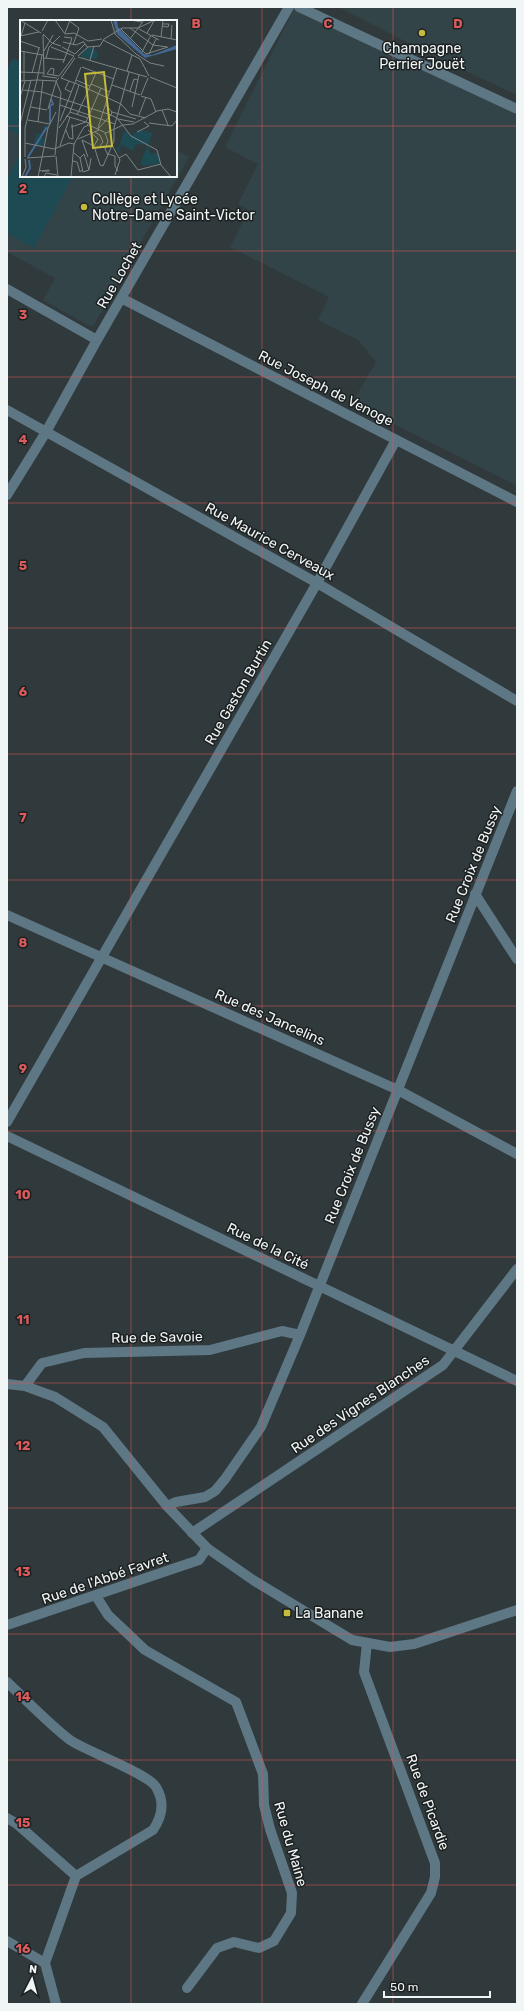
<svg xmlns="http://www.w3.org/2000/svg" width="524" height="2011" viewBox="0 0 524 2011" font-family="Rubik,sans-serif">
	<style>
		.built { fill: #334448 }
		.green { fill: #1e4b53 }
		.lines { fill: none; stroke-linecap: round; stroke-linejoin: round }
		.minor { stroke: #5e7784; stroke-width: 10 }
		.tertiary { stroke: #5e7784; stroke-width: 10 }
		.grid { fill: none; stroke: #dc5b5c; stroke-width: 1; stroke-opacity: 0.55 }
		.poi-dot { fill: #c6bc3c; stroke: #1c2021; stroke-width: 1.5 }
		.labels { text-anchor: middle; stroke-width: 3; stroke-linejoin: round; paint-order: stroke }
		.poi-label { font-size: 14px; fill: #f0f5f6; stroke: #1c2021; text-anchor: start }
		.street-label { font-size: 14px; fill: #f0f5f6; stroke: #1c2021 }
		.inset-river { fill: none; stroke: #446893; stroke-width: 2 }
		.inset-road { fill: none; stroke: #7d8486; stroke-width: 1 }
		.view { fill: #c6bc3c; fill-opacity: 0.15; stroke: #c6bc3c; stroke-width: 2 }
		.inset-edge { fill: none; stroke: #f0f5f6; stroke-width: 2 }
		.grid-label { font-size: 13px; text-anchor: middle; font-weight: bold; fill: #dc5b5c; stroke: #1c2021; stroke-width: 3; stroke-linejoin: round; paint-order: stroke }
	</style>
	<rect width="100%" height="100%" fill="#30393b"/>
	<path class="built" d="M 295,7 L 517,115 L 517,486 L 352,403 L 376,362 L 358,340 L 318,320 L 329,297 L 230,247 L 249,210 L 238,204 L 258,164 L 225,147 Z
		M 338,7 L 517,7 L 517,95 L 442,60 Z
		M 13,58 L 21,63 L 21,176 L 176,176 L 176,150 L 189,157 L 94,325 L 89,326 L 43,300 L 55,278 L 7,252 L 7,69 Z"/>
	<path class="green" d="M 13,58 L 21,63 L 21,136 L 7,128 L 7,69 Z
		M 21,153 L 21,176 L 73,176 L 34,248 L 7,233 L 7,178 Z"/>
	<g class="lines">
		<path class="minor" d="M 299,7 L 517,109
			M 7,289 L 97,340
			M 121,298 L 517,502
			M 7,410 L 317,583 L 517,701
			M 7,495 L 46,432 L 97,340 L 289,7
			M 475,894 L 517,959
			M 7,915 L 398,1090 L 517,1154
			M 7,1122 L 317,583 L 396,440
			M 7,1136 L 517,1381
			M 25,1386 L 42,1363 L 84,1353 L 210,1350 L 282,1331 L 300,1335
			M 167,1506 L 176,1502 L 205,1497 L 215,1491 L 225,1479 L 261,1427 L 300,1335 L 517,791
			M 192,1533 L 443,1365 L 517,1269
			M 96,1596 L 108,1615 L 145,1650 L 236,1702 L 263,1774 L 264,1805 L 270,1829 L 292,1893 L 291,1913 L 274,1941 L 259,1948 L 234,1942 L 217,1948 L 187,1988
			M 7,1625 L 199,1560 L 207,1548
			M 7,1682 C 26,1700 50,1725 70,1740 C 86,1751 149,1774 156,1787 C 165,1802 162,1817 153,1830 L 76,1876 L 45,1963
			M 7,1818 L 17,1824 L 76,1876
			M 7,1941 L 45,1963
			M 45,1963 L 56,2004
			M 362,2004 L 431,1893 L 435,1877 L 435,1863 L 364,1672 L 367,1643"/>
		<path class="tertiary" d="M 7,1384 L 25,1386 L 55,1397 L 103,1427 L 167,1506 L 207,1548 L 253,1580 L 352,1640 L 390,1647 L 414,1644 L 517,1610"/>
	</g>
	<path class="grid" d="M 131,7 L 131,21M 262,7 L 262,2004M 393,7 L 393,2004M 7,126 L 21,126M 176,126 L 517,126M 131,176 L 131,2004M 7,251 L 517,251M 7,377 L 517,377M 7,503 L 517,503M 7,628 L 517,628M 7,754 L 517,754M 7,880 L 517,880M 7,1006 L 517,1006M 7,1131 L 517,1131M 7,1257 L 517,1257M 7,1383 L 517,1383M 7,1508 L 517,1508M 7,1634 L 517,1634M 7,1760 L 517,1760M 7,1885 L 517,1885"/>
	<g class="poi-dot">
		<circle cx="422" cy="33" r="4"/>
		<circle cx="84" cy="207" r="4"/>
		<rect x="283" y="1609" width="8" height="8" rx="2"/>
	</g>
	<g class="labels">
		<g class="poi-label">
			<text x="422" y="53" text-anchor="middle">Champagne<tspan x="422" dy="16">Perrier Jouët</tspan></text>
			<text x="92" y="204">Collège et Lycée<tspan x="92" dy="16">Notre-Dame Saint-Victor</tspan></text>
			<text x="295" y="1618">La Banane</text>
		</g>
		<g class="street-label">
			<text transform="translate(119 275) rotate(-60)" y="5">Rue Lochet</text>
			<text transform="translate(326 388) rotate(27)" y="5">Rue Joseph de Venoge</text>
			<text transform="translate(270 541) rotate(29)" y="5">Rue Maurice Cerveaux</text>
			<text transform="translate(238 692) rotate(-60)" y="5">Rue Gaston Burtin</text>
			<text transform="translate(473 864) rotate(-68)" y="5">Rue Croix de Bussy</text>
			<text transform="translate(270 1017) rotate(24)" y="5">Rue des Jancelins</text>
			<text transform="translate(352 1165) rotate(-68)" y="5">Rue Croix de Bussy</text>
			<text transform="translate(268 1246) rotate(26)" y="5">Rue de la Cité</text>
			<text transform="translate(157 1337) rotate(-1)" y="5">Rue de Savoie</text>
			<text transform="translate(360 1404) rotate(-34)" y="5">Rue des Vignes Blanches</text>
			<text transform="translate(105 1578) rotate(-19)" y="5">Rue de l'Abbé Favret</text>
			<text transform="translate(428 1802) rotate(70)" y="5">Rue de Picardie</text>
			<text transform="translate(291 1844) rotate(74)" y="5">Rue du Maine</text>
		</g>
	</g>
	<g transform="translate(20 20)">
		<rect width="157" height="157" fill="#30393b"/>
		<path d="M 67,28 L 72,28 L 78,32 L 77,39 L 63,38 L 61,35 ZM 27,104 L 29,104 L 21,117 L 25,119 L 23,126 L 14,125 L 16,114 L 20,114 L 24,109 L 22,106 L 26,107 ZM 122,110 L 132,113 L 128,127 L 131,134 L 138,133 L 140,143 L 129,146 L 129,144 L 125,146 L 120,144 L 127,126 L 124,124 L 115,125 L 113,131 L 102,125 L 99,130 L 101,133 L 98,132 L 96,127 L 99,127 L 103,113 L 106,111 L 111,115 Z" fill="#1e4b53"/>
		<path d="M 93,0 L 97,0 L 98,7 L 124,34 L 132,35 L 157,25 L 157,29 L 125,38 L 97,14 Z" fill="#446893"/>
		<path class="inset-river" d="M 30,103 L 30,86 L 33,84 L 31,79M 8,137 L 27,107M 5,157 L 10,148 L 9,140"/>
		<path class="inset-road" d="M 0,0 L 21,13M 35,0 L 45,14M 48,0 L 59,8M 91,0 L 95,14 L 116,34 L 130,43 L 144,46M 110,0 L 122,2M 142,6 L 148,7 L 149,4 L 142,4M 102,8 L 118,8 L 135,0M 110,8 L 133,25 L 147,27M 101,9 L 126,34 L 148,27M 119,9 L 139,20M 22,11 L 28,0M 45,13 L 50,0M 127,13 L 134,1M 23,14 L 32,23 L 41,26M 45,14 L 54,13 L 68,21M 23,15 L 24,55M 132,15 L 157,20M 0,16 L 19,12M 1,16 L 5,3M 44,17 L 52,18 L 50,24M 141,17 L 143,0M 110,19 L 124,0M 151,19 L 152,5M 83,20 L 120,39 L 129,56M 0,21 L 20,28M 63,21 L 67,27 L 80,26 L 84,19 L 102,8M 68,21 L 82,19M 43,22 L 56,25 L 63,22M 53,25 L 59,8M 31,27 L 54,36M 42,27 L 55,34M 0,31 L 23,35M 24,31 L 33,15M 122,32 L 131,15M 55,34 L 65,24M 129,34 L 136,19M 58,36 L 68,27M 58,37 L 127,57M 24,38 L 45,40M 26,38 L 29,27 L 40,16M 70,40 L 74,26M 43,43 L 50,24M 62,47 L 94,59M 107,51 L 112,35M 0,52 L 24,53M 12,53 L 19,28M 27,54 L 39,56 L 54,36M 27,54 L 31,48 L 34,49 L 33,55M 22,56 L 37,58M 130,57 L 157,68M 41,58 L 55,38M 41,58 L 54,63M 17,60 L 36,61 L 39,58M 56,60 L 70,66M 0,61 L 17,60 L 22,35M 4,61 L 4,31M 49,61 L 45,69 L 51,72M 55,63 L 101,84 L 110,94 L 126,98M 71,64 L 90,72M 92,65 L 120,75M 3,70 L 22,72 L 91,95 L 78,109M 110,71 L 114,59 L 118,60M 121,75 L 128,58M 121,76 L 131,79 L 136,92M 0,77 L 5,61M 40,85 L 95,104M 86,85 L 92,92 L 91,95 L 97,98 L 111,116 L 137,130 L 141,145 L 151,157M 11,87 L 27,90M 112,87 L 119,55M 28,89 L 36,62M 142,90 L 148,105M 50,92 L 68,98M 92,92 L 116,99M 57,95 L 76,53M 119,95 L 126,77M 46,96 L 69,103 L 67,105M 98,99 L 114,102M 8,100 L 30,104M 40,101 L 61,47M 18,102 L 23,60M 129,103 L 152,106 L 157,100M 0,104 L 11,60M 51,107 L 66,102 L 81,68M 39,108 L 50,92 L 59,65M 78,108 L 97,48M 46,110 L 49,118 L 53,119 L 52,104M 68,110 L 78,119 L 74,126M 75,112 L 80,115 L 83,122 L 80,126M 117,112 L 129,106 L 124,102M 85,113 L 88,121 L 85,129 L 88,135M 58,119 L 79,110M 62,120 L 68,137M 62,120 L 74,126M 5,123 L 34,129 L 49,123 L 54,124M 54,124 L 64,107 L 69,105 L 86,113 L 103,105 L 113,104 L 137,91 L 148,89 L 157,92M 92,125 L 100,140 L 95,155M 40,126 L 50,97M 74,126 L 80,145 L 83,146 L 94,121 L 94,108 L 109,52M 54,133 L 60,138 L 63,152 L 69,150M 88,134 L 95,136 L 95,146 L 98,151M 35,135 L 41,73 L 36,61M 36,136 L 38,157M 5,137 L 5,108 L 17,60M 7,138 L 35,136M 60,138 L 64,134 L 69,150M 99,138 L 106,134 L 118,150 L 141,144M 53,141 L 57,142 L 60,152 L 62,150M 19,150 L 22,151 L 29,151 L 29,150 L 22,151M 69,150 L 71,138M 2,157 L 6,147 L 5,139M 18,157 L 28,108 L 36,92M 24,157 L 26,153 L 37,155M 51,157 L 54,124"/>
		<path class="view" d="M 84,52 L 92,126 L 73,128 L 65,54 Z"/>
		<rect width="157" height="157" class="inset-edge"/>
	</g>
	<g class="grid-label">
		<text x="196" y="28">B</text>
		<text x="328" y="28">C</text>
		<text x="458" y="28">D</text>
		<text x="23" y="193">2</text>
		<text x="23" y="319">3</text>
		<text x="23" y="444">4</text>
		<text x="23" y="570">5</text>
		<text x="23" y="696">6</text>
		<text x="23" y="822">7</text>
		<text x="23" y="947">8</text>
		<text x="23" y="1073">9</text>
		<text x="23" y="1199">10</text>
		<text x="23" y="1324">11</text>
		<text x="23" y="1450">12</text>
		<text x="23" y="1576">13</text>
		<text x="23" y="1701">14</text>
		<text x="23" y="1827">15</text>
		<text x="23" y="1953">16</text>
	</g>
	<rect width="524" height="2011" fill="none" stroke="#f0f5f6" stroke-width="16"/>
	<g transform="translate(32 1979) rotate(6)" stroke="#1c2021" stroke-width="3" paint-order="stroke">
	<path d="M0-3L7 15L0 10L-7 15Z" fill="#f0f5f6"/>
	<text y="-6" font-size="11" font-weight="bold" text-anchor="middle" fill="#f0f5f6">N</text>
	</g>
	<path d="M384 1991v6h106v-6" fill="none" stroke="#f0f5f6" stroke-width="2"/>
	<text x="390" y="1991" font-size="12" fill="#f0f5f6" stroke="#1c2021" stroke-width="3" paint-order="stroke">50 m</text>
</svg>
